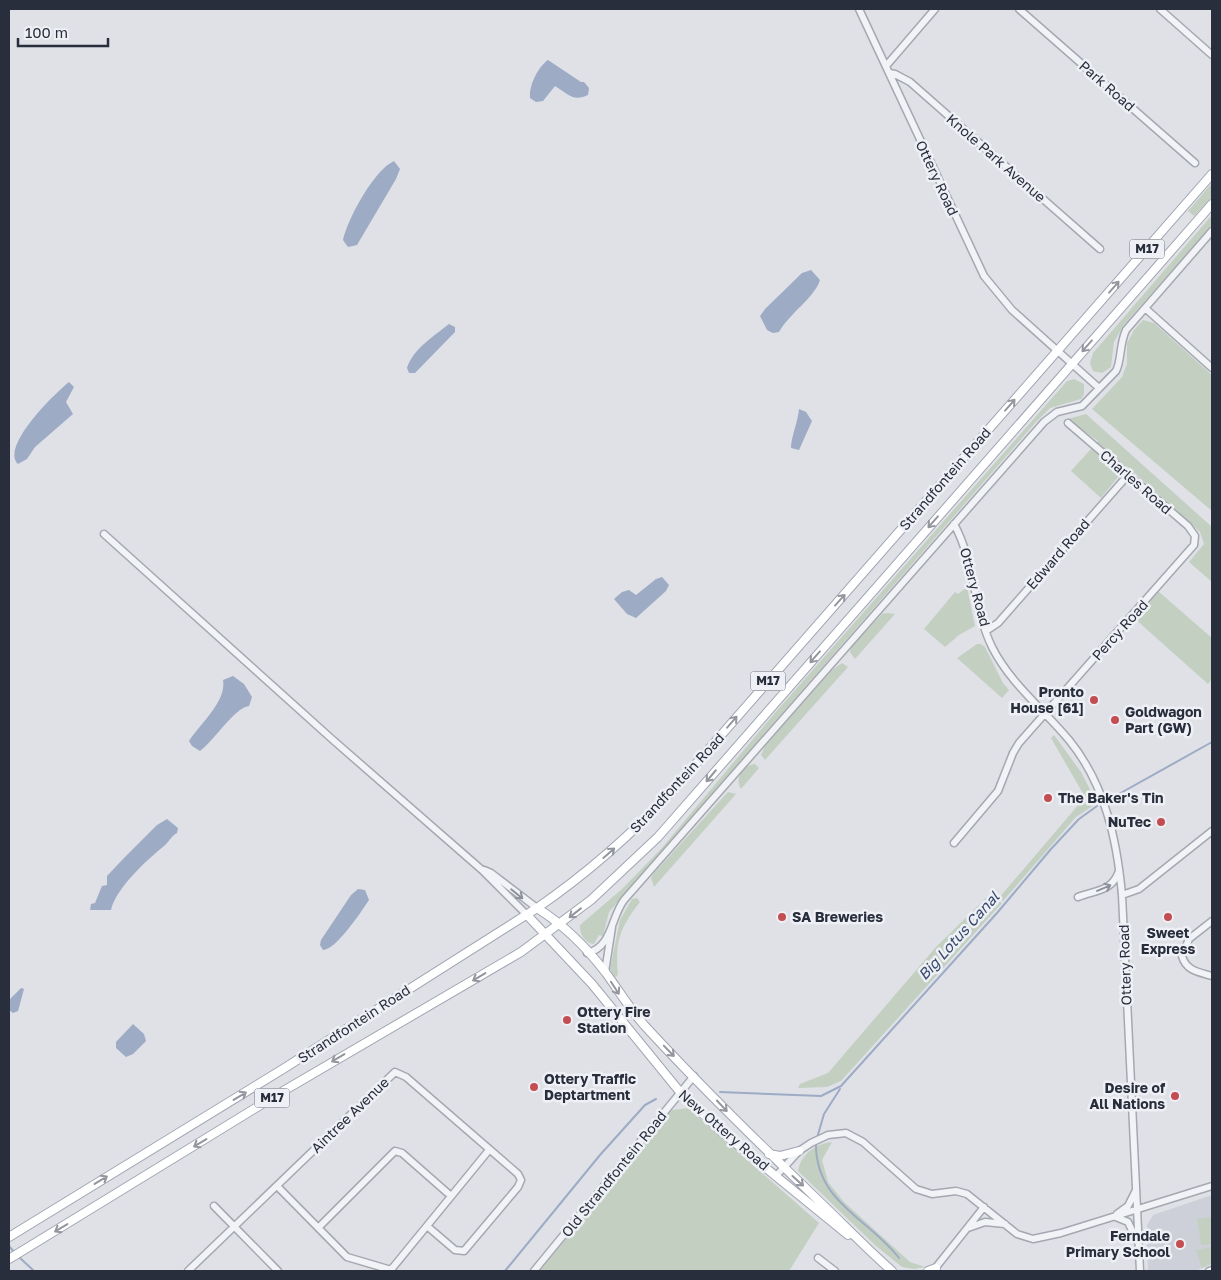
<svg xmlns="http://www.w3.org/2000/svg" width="1221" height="1280" viewBox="0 0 1221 1280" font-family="'Golos Text',sans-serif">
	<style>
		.built { fill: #cdd0d9 }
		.green { fill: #c3d0c1 }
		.water { fill: #9dabc5 }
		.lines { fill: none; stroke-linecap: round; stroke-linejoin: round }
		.stream { stroke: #9dabc5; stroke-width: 2 }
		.minor-casing { stroke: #a5a8b1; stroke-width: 9 }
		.major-casing { stroke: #a0a5b2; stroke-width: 10 }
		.minor { stroke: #f2f3f6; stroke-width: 6 }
		.major { stroke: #fff; stroke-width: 8 }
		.oneway { stroke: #94969e }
		.oneway2 { stroke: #8e909a }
		.poi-dot { fill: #c34e51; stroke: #eef0f5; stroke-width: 2 }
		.labels { text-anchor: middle; stroke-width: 5; stroke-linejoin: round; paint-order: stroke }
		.shield { fill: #eef0f5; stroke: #646874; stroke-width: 1 }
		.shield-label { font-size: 12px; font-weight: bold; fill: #292e3d }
		.street-label { font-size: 14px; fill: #292e3d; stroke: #eef0f5 }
		.poi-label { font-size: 14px; font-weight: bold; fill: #292e3d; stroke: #eef0f5; text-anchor: start }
		.water-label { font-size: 15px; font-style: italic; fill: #37496e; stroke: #eef0f5 }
	</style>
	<rect width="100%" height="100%" fill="#dfe1e7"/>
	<path class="built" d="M 1212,1195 L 1212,1264 L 1195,1271 L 1148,1271 L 1147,1225 L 1153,1215 Z"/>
	<path class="green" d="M 1212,183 L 1212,197 L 1194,216 L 1188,211 Z
		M 1212,215 L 1212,225 L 1123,326 L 1114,342 L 1111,367 L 1102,373 L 1093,371 L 1090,363 L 1093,353 Z
		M 1143,320 L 1154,323 L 1212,375 L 1212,511 L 1092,409 L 1122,377 L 1127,364 L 1127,343 L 1134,330 Z
		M 1074,379 L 1084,384 L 1084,394 L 1081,399 L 1050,408 L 1036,422 L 609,912 L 603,936 L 599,935 L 594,944 C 585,944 579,933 580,925 L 622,889 L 661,849 L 774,714 L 1067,381 Z
		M 1086,414 L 1212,527 L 1212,582 L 1189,562 L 1204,544 L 1200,532 L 1127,466 L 1101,498 L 1071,471 L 1098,441 L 1067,419 Z
		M 967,587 L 975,626 L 959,635 L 945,647 L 924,629 L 955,592 L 958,594 Z
		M 1158,591 L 1212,638 L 1212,679 L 1208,684 L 1134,618 Z
		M 887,613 L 895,614 L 855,659 L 850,652 L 851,647 L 882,614 Z
		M 977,644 L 981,644 L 985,647 L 1003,683 L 1009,690 L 1002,698 L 957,658 Z
		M 842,663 L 848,667 L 765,760 L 761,755 L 765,746 L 832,670 Z
		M 1054,735 L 1081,772 L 1097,803 L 1076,817 L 1003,901 L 998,899 L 1085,797 L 1051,738 Z
		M 755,764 L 759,768 L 741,789 C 734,778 743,765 755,764 Z
		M 728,792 L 736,794 L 654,887 L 651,878 L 654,873 Z
		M 988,896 L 1002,903 L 841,1081 L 827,1087 L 798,1088 L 800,1084 L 828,1073 L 936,947 Z
		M 637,898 L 640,902 C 619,929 615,942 618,975 L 615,977 L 610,969 L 620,920 L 632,899 Z
		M 688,1108 L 819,1223 L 789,1271 L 540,1271 L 672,1110 Z
		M 832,1142 L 822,1160 L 828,1182 L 844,1202 L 910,1262 L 925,1267 L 914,1269 L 902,1267 L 876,1246 L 798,1171 C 801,1154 815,1144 832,1142 Z
		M 1211,1217 L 1212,1244 L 1201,1245 L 1197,1219 Z
		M 1212,1247 L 1212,1263 L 1202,1268 L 1196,1250 Z"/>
	<path class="water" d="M 548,60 L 581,82 L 584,82 L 589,88 L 588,95 C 573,102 568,94 555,86 L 543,101 L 536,102 L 530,98 C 529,85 538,67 548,60 Z
		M 394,161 L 400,169 L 396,179 L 357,245 L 348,247 L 343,240 C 348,218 374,170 394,161 Z
		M 811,270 L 820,280 C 815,297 789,314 779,332 L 773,333 L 767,330 L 760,316 L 765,309 L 802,273 Z
		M 449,324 L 455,327 L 455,332 L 415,373 L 409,373 L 407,368 C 413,349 434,336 449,324 Z
		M 69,382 L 74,387 L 66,402 L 73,414 L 35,447 L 27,459 L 18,464 C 0,447 54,394 69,382 Z
		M 799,409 L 806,412 L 812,421 L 799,450 L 791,448 C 791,437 798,422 799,409 Z
		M 662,577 L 669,585 L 666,591 L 636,618 L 627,614 L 614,599 L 622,592 L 629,590 L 636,595 L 656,579 Z
		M 233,676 L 244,684 L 252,697 L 249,706 C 234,708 214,741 200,751 L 192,746 L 189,741 C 200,724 227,701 223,680 Z
		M 167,819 L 178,828 L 177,833 C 171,836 169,842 164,846 C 147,860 116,888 111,910 L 90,910 L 91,904 L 95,903 L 102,886 L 107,885 L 107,876 L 124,858 L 157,825 Z
		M 358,889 L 365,890 L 369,900 C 361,912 336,950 323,950 L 320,945 L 321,940 L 351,895 Z
		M 21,988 L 24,989 L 18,1011 L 13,1013 L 9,1010 L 9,1000 Z
		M 133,1024 L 144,1034 L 146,1041 L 133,1054 L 126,1057 L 116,1048 L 116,1042 Z"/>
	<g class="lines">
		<path class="stream" d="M 1110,799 L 1212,742
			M 720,1092 L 821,1096 L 841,1086 L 997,913 L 1051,849 L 1079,819 L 1097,806
			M 817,1138 L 824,1114 L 840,1089
			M 816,1143 C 815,1202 868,1218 899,1258
			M 9,1246 L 14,1252
			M 19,1257 L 34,1271
			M 505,1271 L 600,1155 L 645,1105 L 656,1099"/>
		<defs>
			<path id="minor" d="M 859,9 L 984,276 L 1012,310 L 1099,388
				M 1019,9 L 1195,163
				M 1160,9 L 1212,55
				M 886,66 L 935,9
				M 889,73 L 895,74 L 910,82 L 1100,249
				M 1145,308 L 1212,368
				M 954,524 C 975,562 973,608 992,647 C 1010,683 1043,709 1069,740 C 1105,784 1117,840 1122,895 L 1140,1271
				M 104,534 L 333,740 L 482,870 L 527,915
				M 986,631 L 998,623 L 1128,475
				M 954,843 L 998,791 L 1013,753 L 1019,743 L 1194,545 L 1195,536 L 1188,526 L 1068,423
				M 484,870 L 491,873 L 537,908
				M 1122,895 L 1139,889 L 1212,831
				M 1078,897 C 1095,890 1112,892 1119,871
				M 1212,921 L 1189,939 L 1182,956 C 1186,971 1199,972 1212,976
				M 587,953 C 612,948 611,917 624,900 L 1044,422 L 1057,412 L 1082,406 L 1116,371 C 1122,359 1119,345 1126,330 L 1212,231
				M 605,972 L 612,927
				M 776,1176 L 799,1151 L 811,1143 L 828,1135 L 846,1133 L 863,1142 L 916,1189 L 932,1194 L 956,1191 L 967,1194 L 1017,1234 L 1033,1239 L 1061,1233 L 1212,1186
				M 277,1186 L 347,1257 L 391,1270
				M 214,1206 L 278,1271
				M 1117,1214 L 1128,1206 L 1135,1192
				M 1116,1217 L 1128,1222 L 1137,1241
				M 319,1227 L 395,1151 L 402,1153 L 451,1196
				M 968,1228 L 985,1222 L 1005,1224
				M 818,1258 L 835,1271
				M 188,1271 L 395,1072 L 406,1077 L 518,1174 L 521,1180 L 518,1187 L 464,1251 L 455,1250 L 427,1226
				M 390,1271 L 489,1150
				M 534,1271 L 694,1076
				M 933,1271 L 984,1207
				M 1209,1271 L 1212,1270"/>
			<path id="major" d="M 537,908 C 564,925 587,948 606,973 C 619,991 630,1009 644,1025 C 701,1087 761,1145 821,1203 C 845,1226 867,1249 892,1271
				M 527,915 L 592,984 L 680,1092 L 723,1133 L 848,1235
				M 769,1154 L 780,1156 L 799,1151
				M 9,1237 L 283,1069 L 537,908 C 588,873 632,834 674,789 L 1212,174
				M 9,1259 L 285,1090 L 521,952 L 591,900 L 658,837 L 1212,204
				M 928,1271 L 936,1268"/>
		</defs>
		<use href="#minor" class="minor-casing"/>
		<use href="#major" class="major-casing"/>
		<use href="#minor" class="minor"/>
		<use href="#major" class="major"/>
	</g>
	<defs><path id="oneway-shaft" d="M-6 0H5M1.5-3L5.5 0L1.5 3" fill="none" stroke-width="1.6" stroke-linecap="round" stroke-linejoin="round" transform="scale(1.25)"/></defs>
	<g class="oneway">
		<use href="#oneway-shaft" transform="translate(1114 287) rotate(-49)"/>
		<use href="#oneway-shaft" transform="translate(1087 346) rotate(131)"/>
		<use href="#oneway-shaft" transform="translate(1010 405) rotate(-49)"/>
		<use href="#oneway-shaft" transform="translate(933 522) rotate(131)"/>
		<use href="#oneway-shaft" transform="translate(840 600) rotate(-48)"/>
		<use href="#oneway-shaft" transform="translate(815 657) rotate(131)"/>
		<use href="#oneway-shaft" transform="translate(732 722) rotate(-49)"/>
		<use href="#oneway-shaft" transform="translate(711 776) rotate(130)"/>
		<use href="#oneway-shaft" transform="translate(609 853) rotate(-41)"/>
		<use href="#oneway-shaft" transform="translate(575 913) rotate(142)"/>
		<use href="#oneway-shaft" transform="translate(479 977) rotate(149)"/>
		<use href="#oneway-shaft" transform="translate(615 988) rotate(57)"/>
		<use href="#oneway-shaft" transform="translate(669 1051) rotate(46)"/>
		<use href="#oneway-shaft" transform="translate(338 1058) rotate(149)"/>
		<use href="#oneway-shaft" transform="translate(240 1096) rotate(-31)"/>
		<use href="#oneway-shaft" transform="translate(722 1106) rotate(47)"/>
		<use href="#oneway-shaft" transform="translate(200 1143) rotate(149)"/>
		<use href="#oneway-shaft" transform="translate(101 1180) rotate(-31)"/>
		<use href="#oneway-shaft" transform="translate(798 1181) rotate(42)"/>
		<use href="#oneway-shaft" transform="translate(61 1228) rotate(149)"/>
	</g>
	<g class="oneway2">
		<use href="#oneway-shaft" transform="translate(1104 888) rotate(-23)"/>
		<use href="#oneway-shaft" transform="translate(517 894) rotate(39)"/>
	</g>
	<g class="poi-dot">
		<circle cx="1094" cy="700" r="5"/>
		<circle cx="1115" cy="720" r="5"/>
		<circle cx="1048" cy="798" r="5"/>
		<circle cx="1161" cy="822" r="5"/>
		<circle cx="782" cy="917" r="5"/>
		<circle cx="1168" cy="917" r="5"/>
		<circle cx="567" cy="1020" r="5"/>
		<circle cx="534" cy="1087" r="5"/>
		<circle cx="1175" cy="1096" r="5"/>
		<circle cx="1180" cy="1244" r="5"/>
	</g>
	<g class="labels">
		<g class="shield">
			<rect x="1129.5" y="239.5" width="35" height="19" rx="4"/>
			<rect x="750.5" y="671.5" width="35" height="19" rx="4"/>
			<rect x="254.5" y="1088.5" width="35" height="19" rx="4"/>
		</g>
		<g class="shield-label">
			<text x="1147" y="253">M17</text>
			<text x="768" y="685">M17</text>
			<text x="272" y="1102">M17</text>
		</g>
		<g class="street-label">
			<text transform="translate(1107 86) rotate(41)" y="5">Park Road</text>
			<text transform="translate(996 158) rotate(41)" y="5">Knole Park Avenue</text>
			<text transform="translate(937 178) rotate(65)" y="5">Ottery Road</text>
			<text transform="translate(945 479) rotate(-49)" y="5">Strandfontein Road</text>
			<text transform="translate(1136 482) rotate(41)" y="5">Charles Road</text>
			<text transform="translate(1058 554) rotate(-49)" y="5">Edward Road</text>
			<text transform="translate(975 587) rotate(75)" y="5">Ottery Road</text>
			<text transform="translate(1120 630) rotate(-48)" y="5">Percy Road</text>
			<text transform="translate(677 783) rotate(-47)" y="5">Strandfontein Road</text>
			<text transform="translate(1125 965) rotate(-92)" y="5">Ottery Road</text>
			<text transform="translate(354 1024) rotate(-33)" y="5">Strandfontein Road</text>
			<text transform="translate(350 1115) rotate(-44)" y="5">Aintree Avenue</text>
			<text transform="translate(724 1130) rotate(41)" y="5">New Ottery Road</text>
			<text transform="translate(614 1174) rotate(-51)" y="5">Old Strandfontein Road</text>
		</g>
		<g class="poi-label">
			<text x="1084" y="697" text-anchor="end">Pronto<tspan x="1084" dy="16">House [61]</tspan></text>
			<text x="1125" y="717">Goldwagon<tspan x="1125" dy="16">Part (GW)</tspan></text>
			<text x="1058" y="803">The Baker's Tin</text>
			<text x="1151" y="827" text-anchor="end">NuTec</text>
			<text x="792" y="922">SA Breweries</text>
			<text x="1168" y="938" text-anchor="middle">Sweet<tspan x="1168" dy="16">Express</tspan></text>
			<text x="577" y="1017">Ottery Fire<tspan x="577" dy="16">Station</tspan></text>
			<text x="544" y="1084">Ottery Traffic<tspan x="544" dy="16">Deptartment</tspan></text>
			<text x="1165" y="1093" text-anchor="end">Desire of<tspan x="1165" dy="16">All Nations</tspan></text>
			<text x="1170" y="1241" text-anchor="end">Ferndale<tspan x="1170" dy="16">Primary School</tspan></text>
		</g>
		<g class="water-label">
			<text transform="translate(959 936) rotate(-48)" y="5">Big Lotus Canal</text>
		</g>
	</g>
	<rect width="1221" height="1280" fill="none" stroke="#292e3d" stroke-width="20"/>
	<path d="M18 38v8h90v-8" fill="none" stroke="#292e3d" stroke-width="2.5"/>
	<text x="25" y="38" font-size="15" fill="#292e3d" stroke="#eef0f5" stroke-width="4" paint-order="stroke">100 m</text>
</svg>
